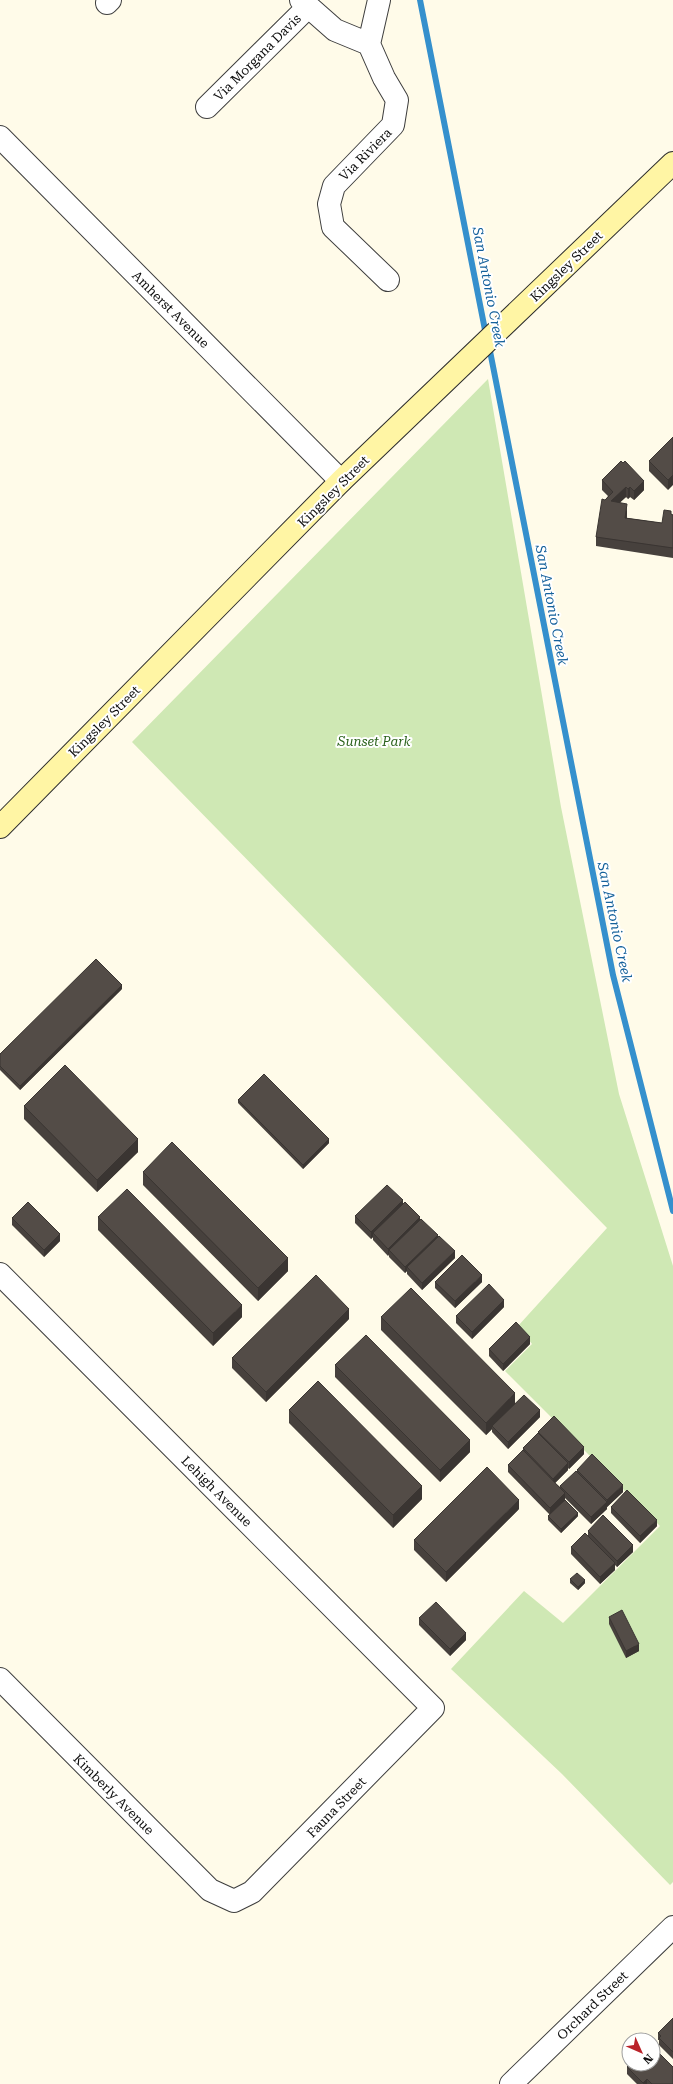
<svg xmlns="http://www.w3.org/2000/svg" width="673" height="2084" viewBox="0 0 673 2084" font-family="'Roboto Serif',serif">
	<style>
		.green { fill: #cfe8b4 }
		.lines { fill: none; stroke-linecap: round; stroke-linejoin: round }
		.stream { stroke: #3590cd; stroke-width: 6 }
		.minor-casing { stroke: #3e3e3e; stroke-width: 24 }
		.tertiary-casing { stroke: #3e3e3e; stroke-width: 24 }
		.secondary-casing { stroke: #2d2d2d; stroke-width: 24 }
		.minor { stroke: #fff; stroke-width: 22 }
		.tertiary { stroke: #fff; stroke-width: 22 }
		.secondary { stroke: #fff5a4; stroke-width: 22 }
		.wall { fill: #47413d }
		.shaded-wall { fill: #3a3532 }
		.building { fill: #534c47; stroke: #3a3532 }
		.labels { text-anchor: middle; stroke-width: 4; stroke-linejoin: round; paint-order: stroke }
		.street-label { font-size: 13px; fill: #0b0b0b; stroke: #fff }
		.park-label { font-size: 13px; font-style: italic; fill: #2b621c; stroke: #fff }
		.water-label { font-size: 14px; font-style: italic; fill: #15619b; stroke: #fff }
	</style>
	<rect width="100%" height="100%" fill="#fffbe9"/>
	<path class="green" d="M 488,379 L 561,807 L 619,1094 L 673,1266 L 673,1882 L 670,1885 L 562,1774 L 451,1669 L 524,1591 L 563,1623 L 660,1526 L 505,1371 L 532,1344 L 518,1326 L 607,1228 L 132,742 Z"/>
	<g class="lines">
		<path class="stream" d="M 420,0 L 486,335
			M 489,346 L 613,975 L 673,1211"/>
		<defs>
			<path id="minor" d="M 301,0 L 335,30 L 369,44 L 384,78 L 397,100 L 393,125 L 334,186 L 329,204 L 333,227 L 388,280
				M 107,3 L 110,0
				M 369,44 L 379,0
				M 207,107 L 308,7
				M 0,137 L 341,481
				M 0,1274 L 433,1708 L 252,1892 L 234,1901 L 210,1890 L 0,1679"/>
			<path id="tertiary" d="M 511,2084 L 673,1927"/>
			<path id="secondary" d="M 0,827 L 341,481 L 673,163"/>
		</defs>
		<use href="#minor" class="minor-casing"/>
		<use href="#tertiary" class="tertiary-casing"/>
		<use href="#secondary" class="secondary-casing"/>
		<use href="#minor" class="minor"/>
		<use href="#tertiary" class="tertiary"/>
		<use href="#secondary" class="secondary"/>
	</g>
	<path class="wall" d="M 673,437 L 668,490 L 649,471 L 649,461 Z
		M 602,480 L 644,490 L 634,500 L 630,497 L 628,499 L 626,497 L 620,502 L 627,513 L 627,518 L 662,523 L 671,514 L 673,515 L 673,558 L 596,546 L 596,537 L 605,500 L 608,496 L 602,490 Z
		M 122,989 L 20,1090 L 0,1070 L 0,1054 Z
		M 238,1100 L 329,1143 L 303,1169 L 238,1103 Z
		M 24,1106 L 138,1152 L 97,1192 L 24,1119 Z
		M 143,1172 L 288,1271 L 258,1301 L 143,1185 Z
		M 403,1203 L 438,1238 L 455,1258 L 422,1290 L 407,1274 L 407,1271 L 405,1273 L 389,1257 L 389,1254 L 388,1256 L 373,1240 L 373,1237 L 371,1239 L 355,1223 L 355,1216 Z
		M 98,1217 L 242,1317 L 213,1346 L 98,1230 Z
		M 12,1218 L 60,1241 L 44,1257 L 12,1225 Z
		M 435,1282 L 482,1282 L 455,1308 L 435,1288 Z
		M 504,1307 L 472,1339 L 456,1323 L 456,1316 Z
		M 381,1317 L 515,1403 L 540,1417 L 508,1449 L 492,1432 L 492,1429 L 486,1435 L 381,1330 Z
		M 349,1319 L 266,1402 L 232,1368 L 232,1358 Z
		M 530,1344 L 503,1371 L 489,1356 L 489,1349 Z
		M 335,1365 L 470,1452 L 440,1482 L 335,1377 Z
		M 289,1410 L 422,1499 L 393,1528 L 289,1423 Z
		M 538,1432 L 584,1454 L 569,1469 L 568,1468 L 568,1470 L 555,1483 L 560,1487 L 560,1486 L 577,1472 L 577,1470 L 623,1492 L 607,1507 L 607,1506 L 607,1509 L 591,1524 L 565,1498 L 565,1500 L 552,1513 L 578,1516 L 561,1533 L 548,1520 L 548,1516 L 550,1515 L 508,1472 L 508,1465 L 523,1451 L 523,1448 L 538,1433 Z
		M 611,1507 L 657,1526 L 640,1543 L 611,1513 Z
		M 519,1509 L 446,1582 L 414,1550 L 414,1540 Z
		M 588,1531 L 633,1552 L 617,1567 L 615,1565 L 615,1570 L 600,1584 L 571,1554 L 571,1547 L 588,1536 Z
		M 570,1579 L 585,1583 L 578,1590 L 570,1583 Z
		M 609,1617 L 639,1651 L 626,1658 L 609,1624 Z
		M 419,1618 L 466,1640 L 450,1656 L 419,1625 Z
		M 673,2018 L 673,2059 L 659,2045 L 659,2040 L 658,2040 L 658,2033 Z
		M 627,2067 L 673,2084 L 637,2084 L 627,2074 Z"/>
	<path class="shaded-wall" d="M 673,475 L 673,485 L 668,490 L 668,480 Z
		M 644,481 L 644,490 L 634,500 L 634,491 Z
		M 626,487 L 626,497 L 611,511 L 611,501 Z
		M 630,487 L 630,497 L 628,499 L 628,489 Z
		M 627,504 L 627,513 L 625,527 L 625,518 Z
		M 122,985 L 122,989 L 20,1090 L 20,1086 Z
		M 138,1139 L 138,1152 L 97,1192 L 97,1180 Z
		M 329,1139 L 329,1143 L 303,1169 L 303,1165 Z
		M 403,1200 L 403,1207 L 373,1233 L 373,1237 L 371,1239 L 371,1232 Z
		M 420,1217 L 420,1224 L 389,1250 L 389,1254 L 388,1256 L 388,1249 Z
		M 60,1234 L 60,1241 L 44,1257 L 44,1250 Z
		M 438,1235 L 438,1241 L 407,1267 L 407,1271 L 405,1273 L 405,1267 Z
		M 455,1251 L 455,1258 L 422,1290 L 422,1283 Z
		M 288,1258 L 288,1271 L 258,1301 L 258,1288 Z
		M 482,1275 L 482,1282 L 455,1308 L 455,1301 Z
		M 504,1300 L 504,1307 L 472,1339 L 472,1332 Z
		M 242,1305 L 242,1317 L 213,1346 L 213,1333 Z
		M 349,1309 L 349,1319 L 266,1402 L 266,1392 Z
		M 530,1337 L 530,1344 L 503,1371 L 503,1364 Z
		M 515,1393 L 515,1406 L 492,1426 L 492,1429 L 486,1435 L 486,1423 Z
		M 540,1410 L 540,1417 L 508,1449 L 508,1442 Z
		M 470,1440 L 470,1452 L 440,1482 L 440,1470 Z
		M 584,1447 L 584,1454 L 569,1469 L 569,1462 Z
		M 568,1463 L 568,1470 L 553,1485 L 553,1479 Z
		M 623,1485 L 623,1492 L 607,1507 L 607,1500 Z
		M 422,1486 L 422,1499 L 393,1528 L 393,1515 Z
		M 565,1493 L 565,1500 L 550,1515 L 550,1508 Z
		M 519,1500 L 519,1509 L 446,1582 L 446,1572 Z
		M 607,1502 L 607,1509 L 591,1524 L 591,1517 Z
		M 578,1513 L 578,1516 L 561,1533 L 561,1529 Z
		M 657,1520 L 657,1526 L 640,1543 L 640,1536 Z
		M 633,1545 L 633,1552 L 617,1567 L 617,1561 Z
		M 615,1563 L 615,1570 L 600,1584 L 600,1577 Z
		M 585,1580 L 585,1583 L 578,1590 L 578,1587 Z
		M 466,1633 L 466,1640 L 450,1656 L 450,1649 Z
		M 639,1644 L 639,1651 L 626,1658 L 626,1651 Z
		M 647,2079 L 647,2084 L 643,2084 L 643,2083 Z"/>
	<path class="building" d="M 673,437 L 673,475 L 668,480 L 649,461 Z
		M 621,461 L 623,463 L 625,461 L 644,481 L 634,491 L 630,487 L 628,489 L 626,487 L 611,501 L 627,504 L 625,518 L 662,523 L 664,510 L 671,511 L 671,514 L 673,515 L 673,548 L 596,537 L 602,499 L 605,500 L 613,492 L 602,480 Z
		M 96,959 L 122,985 L 20,1086 L 0,1066 L 0,1054 Z
		M 65,1065 L 138,1139 L 97,1180 L 24,1106 Z
		M 264,1074 L 329,1139 L 303,1165 L 238,1100 Z
		M 172,1142 L 288,1258 L 258,1288 L 143,1172 Z
		M 387,1185 L 403,1200 L 371,1232 L 355,1216 Z
		M 127,1189 L 242,1305 L 213,1333 L 98,1217 Z
		M 28,1202 L 60,1234 L 44,1250 L 12,1218 Z
		M 405,1202 L 420,1217 L 388,1249 L 373,1233 Z
		M 421,1219 L 438,1235 L 405,1267 L 389,1250 Z
		M 439,1236 L 455,1251 L 422,1283 L 407,1267 Z
		M 462,1255 L 482,1275 L 455,1301 L 435,1282 Z
		M 316,1275 L 349,1309 L 266,1392 L 232,1358 Z
		M 489,1284 L 504,1300 L 472,1332 L 456,1316 Z
		M 411,1288 L 515,1393 L 486,1423 L 381,1317 Z
		M 516,1322 L 530,1337 L 503,1364 L 489,1349 Z
		M 366,1335 L 470,1440 L 440,1470 L 335,1365 Z
		M 318,1381 L 422,1486 L 393,1515 L 289,1410 Z
		M 524,1395 L 540,1410 L 508,1442 L 492,1426 Z
		M 554,1416 L 584,1447 L 569,1462 L 538,1432 Z
		M 538,1433 L 568,1463 L 553,1479 L 523,1448 Z
		M 523,1450 L 565,1493 L 550,1508 L 508,1465 Z
		M 592,1454 L 623,1485 L 607,1500 L 577,1470 Z
		M 487,1467 L 519,1500 L 446,1572 L 414,1540 Z
		M 576,1471 L 607,1502 L 591,1517 L 560,1486 Z
		M 627,1490 L 657,1520 L 640,1536 L 611,1507 Z
		M 565,1500 L 578,1513 L 561,1529 L 548,1516 Z
		M 603,1515 L 633,1545 L 617,1561 L 588,1531 Z
		M 585,1533 L 615,1563 L 600,1577 L 571,1547 Z
		M 577,1573 L 585,1580 L 578,1587 L 570,1579 Z
		M 436,1602 L 466,1633 L 450,1649 L 419,1618 Z
		M 622,1610 L 639,1644 L 626,1651 L 609,1617 Z
		M 673,2018 L 673,2052 L 659,2038 L 661,2036 L 658,2033 Z
		M 653,2047 L 673,2067 L 673,2084 L 652,2084 L 647,2079 L 643,2083 L 627,2067 L 630,2064 L 653,2064 Z"/>
	<g class="labels">
		<g class="street-label">
			<text transform="translate(257 57) rotate(-45)" y="5">Via Morgana Davis</text>
			<text transform="translate(365 154) rotate(-45)" y="5">Via Riviera</text>
			<text transform="translate(566 266) rotate(-44)" y="5">Kingsley Street</text>
			<text transform="translate(171 309) rotate(45)" y="5">Amherst Avenue</text>
			<text transform="translate(333 491) rotate(-45)" y="5">Kingsley Street</text>
			<text transform="translate(104 721) rotate(-45)" y="5">Kingsley Street</text>
			<text transform="translate(217 1491) rotate(45)" y="5">Lehigh Avenue</text>
			<text transform="translate(114 1794) rotate(45)" y="5">Kimberly Avenue</text>
			<text transform="translate(336 1807) rotate(-46)" y="5">Fauna Street</text>
			<text transform="translate(592 2005) rotate(-44)" y="5">Orchard Street</text>
		</g>
		<g class="park-label">
			<text x="374" y="746">Sunset Park</text>
		</g>
		<g class="water-label">
			<text transform="translate(489 287) rotate(79)" y="5">San Antonio Creek</text>
			<text transform="translate(552 605) rotate(79)" y="5">San Antonio Creek</text>
			<text transform="translate(615 922) rotate(78)" y="5">San Antonio Creek</text>
		</g>
	</g>
	<g transform="translate(641 2052) rotate(135)"><circle r="19" fill="#ffffff" stroke="#9d9d9d"/>
	<path d="M0-3L7 15L0 10L-7 15Z" fill="#ba242b"/>
	<text y="-6" font-size="11" font-weight="bold" text-anchor="middle" fill="#0b0b0b">N</text>
	</g>
</svg>
